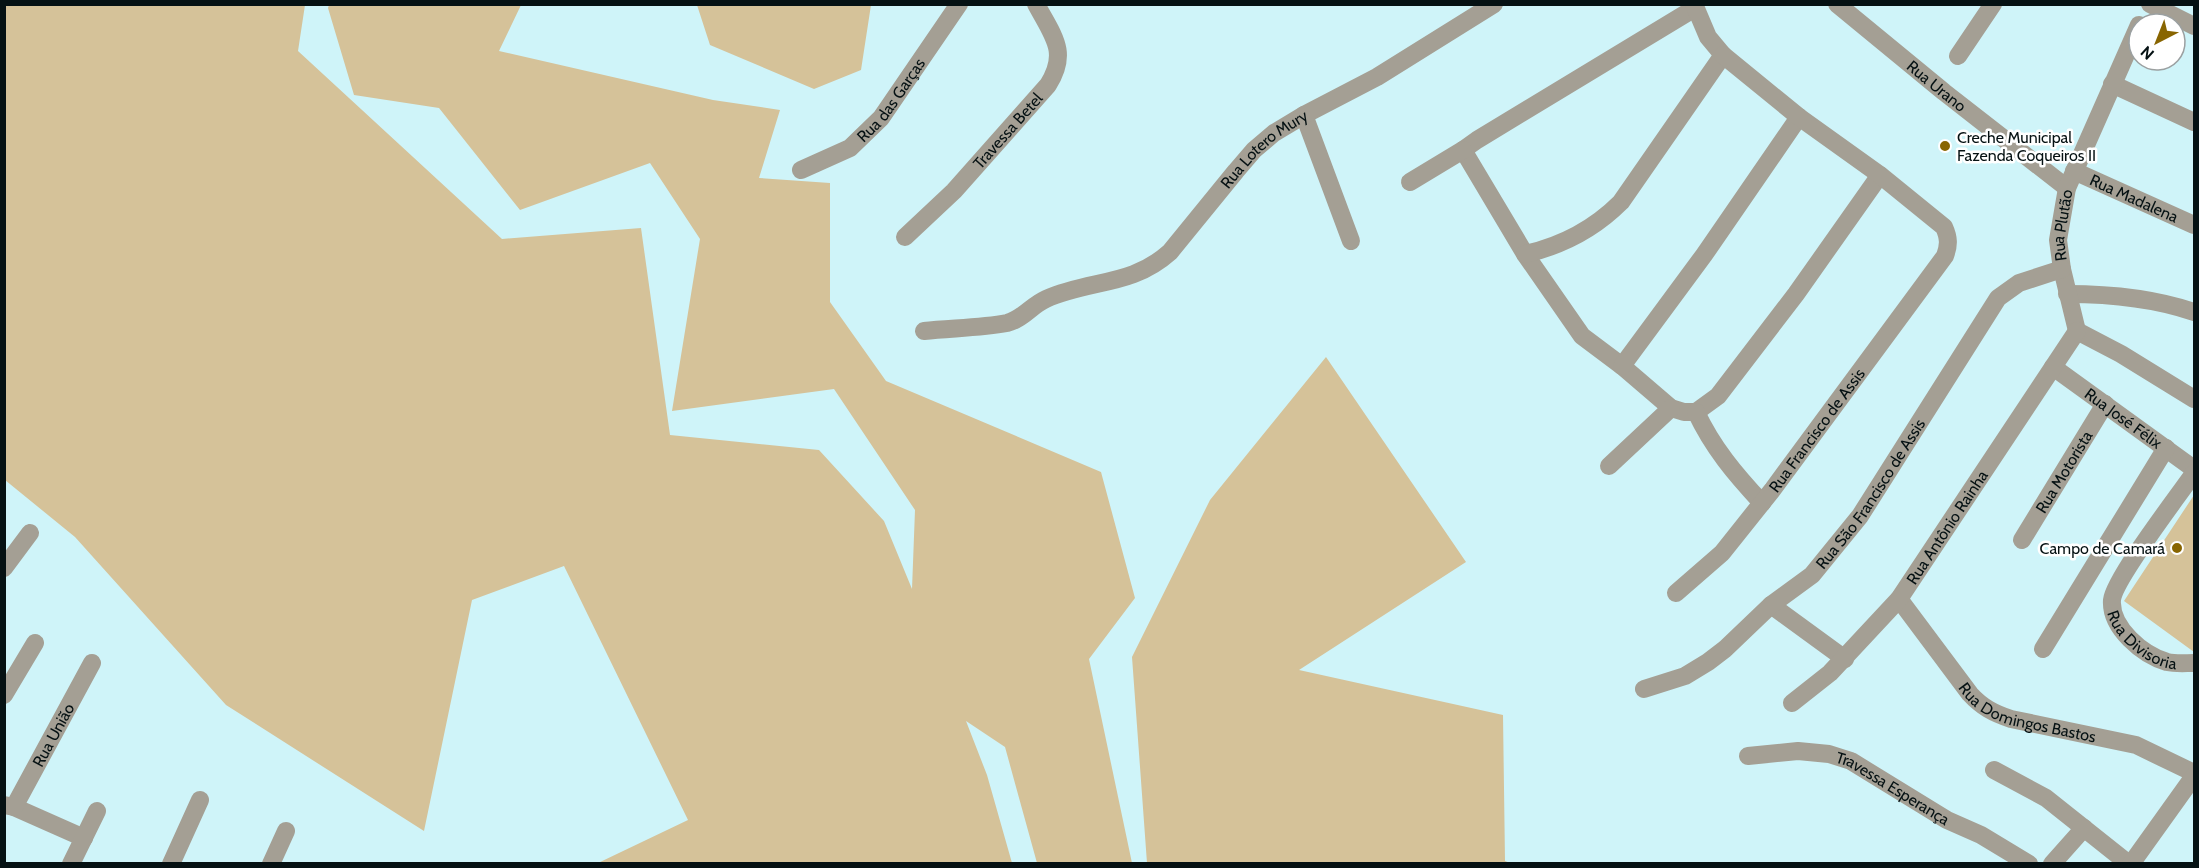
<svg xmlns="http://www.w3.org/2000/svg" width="2199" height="868" viewBox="0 0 2199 868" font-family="Cabin,sans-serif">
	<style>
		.green { fill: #d5c299 }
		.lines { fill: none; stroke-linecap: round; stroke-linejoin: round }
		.minor { stroke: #a49f94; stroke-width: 18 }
		.poi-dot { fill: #886501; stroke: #fff; stroke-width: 2 }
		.labels { text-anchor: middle; stroke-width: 5; stroke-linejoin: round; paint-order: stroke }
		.street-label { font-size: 16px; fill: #051113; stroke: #fff }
		.poi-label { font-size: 16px; fill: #051113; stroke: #fff; text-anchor: start }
	</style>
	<rect width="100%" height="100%" fill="#cff4f9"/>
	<path class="green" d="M 4,5 L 305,5 L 298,51 L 502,239 L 641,228 L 670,435 L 819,450 L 884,521 L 912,589 L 915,510 L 834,389 L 672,411 L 700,239 L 650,163 L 520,210 L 439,108 L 354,95 L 328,8 L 329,5 L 521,5 L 499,51 L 713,100 L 780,110 L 759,178 L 830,183 L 830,302 L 886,381 L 1101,472 L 1135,598 L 1089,659 L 1132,863 L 1037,863 L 1005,747 L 966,721 L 987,775 L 1012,863 L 598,863 L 688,820 L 564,566 L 472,600 L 424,831 L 226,705 L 75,537 L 5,480 Z
		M 697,5 L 871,5 L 861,70 L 814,89 L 710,45 Z
		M 1326,357 L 1466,562 L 1299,670 L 1503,715 L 1505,861 L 1510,863 L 1147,863 L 1132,657 L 1210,500 Z
		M 2194,495 L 2194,652 L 2124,601 Z"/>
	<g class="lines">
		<g class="minor">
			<path id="s1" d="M 1837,4 L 1944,92 L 2067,188"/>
			<path d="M 2150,4 L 2194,26"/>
			<path d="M 1695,8 L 1477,140 L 1463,150 L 1525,254 L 1582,336 L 1622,366 L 1671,408 L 1684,412 L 1696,412 L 1718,396 L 1796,294 L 1880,175"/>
			<path d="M 1958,56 L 1993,4"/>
			<path d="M 2112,84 L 2194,122"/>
			<path d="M 1304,115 L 1351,241"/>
			<path id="s2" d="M 801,170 L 850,148 L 881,118 L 959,4"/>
			<path id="s3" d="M 2074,171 L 2194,225"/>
			<path d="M 1410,182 L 1463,150"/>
			<path id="s4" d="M 905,237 L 954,191 L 1048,85 C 1069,52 1053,36 1036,4"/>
			<path d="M 1525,254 C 1561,246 1595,228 1621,202 L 1723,55 L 1708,37 L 1694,4"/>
			<path d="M 2067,294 C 2111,294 2153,298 2194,312"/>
			<path id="s5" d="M 924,331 C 951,328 981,328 1007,323 C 1023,319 1032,305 1046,299 C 1090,279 1131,287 1170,252 L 1236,171 L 1254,150 L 1274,133 L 1304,115 L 1377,77 L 1494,4"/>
			<path id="s6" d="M 2077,331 L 2062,269 L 2058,240 L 2067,188 L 2139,25"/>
			<path d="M 2077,331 L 2121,354 L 2194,399"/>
			<path d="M 1622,366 L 1704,255 L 1799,117"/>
			<path id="s7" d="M 2053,367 L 2194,469"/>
			<path d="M 1696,412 C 1713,448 1735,474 1762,503"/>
			<path d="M 1609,466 L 1671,408"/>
			<path id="s8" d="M 2194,473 C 2179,495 2114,579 2112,600 C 2110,628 2143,655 2167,662 C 2176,664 2185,663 2194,663"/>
			<path id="s9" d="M 2022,540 L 2105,404"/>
			<path d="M 4,568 L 30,533"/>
			<path id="s10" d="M 1676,593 L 1722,553 L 1773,489 L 1945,256 C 1949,245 1949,238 1944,227 L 1880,175 L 1799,117 L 1723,55"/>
			<path id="s11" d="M 1899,599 L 1970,694 C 1982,707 1993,713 2011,719 L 2136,745 L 2194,773"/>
			<path d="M 1771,605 L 1845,659"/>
			<path d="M 2043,649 L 2166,448"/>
			<path id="s12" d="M 1644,689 L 1685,676 L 1708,662 L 1725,649 L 1771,605 L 1812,575 L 1860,516 L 1998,298 L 2019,283 L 2062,269"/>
			<path d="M 4,695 L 35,643"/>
			<path id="s13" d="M 1792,703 L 1830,673 L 1899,599 L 2077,331"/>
			<path id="s14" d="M 1748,756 L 1798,751 L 1829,754 L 1851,761 L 1947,820 L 1981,835 L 2029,864"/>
			<path d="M 1994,770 L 2046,798 L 2129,864"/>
			<path d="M 4,805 L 14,807 L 84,838"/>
			<path id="s15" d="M 14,807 L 92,663"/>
			<path d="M 71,864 L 97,811"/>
			<path d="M 171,864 L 200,800"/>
			<path d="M 271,864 L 286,831"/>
			<path d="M 2052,864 L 2084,828"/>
			<path d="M 2131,864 L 2194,776"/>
		</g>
	</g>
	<g class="poi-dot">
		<circle cx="1945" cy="146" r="6"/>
		<circle cx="2177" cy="548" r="6"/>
	</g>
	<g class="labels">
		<g class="street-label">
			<text dy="6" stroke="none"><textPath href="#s1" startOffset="129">Rua Urano</textPath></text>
			<text dy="6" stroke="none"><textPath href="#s2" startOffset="117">Rua das Garças</textPath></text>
			<text dy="6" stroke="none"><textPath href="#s4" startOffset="148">Travessa Betel</textPath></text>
			<text dy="6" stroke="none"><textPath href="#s5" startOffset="404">Rua Lotero Mury</textPath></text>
			<text dy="6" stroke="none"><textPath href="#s3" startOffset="66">Rua Madalena</textPath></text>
			<text dy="6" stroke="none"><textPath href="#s6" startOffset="108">Rua Plutão</textPath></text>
			<text dy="6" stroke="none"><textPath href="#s7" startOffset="87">Rua José Félix</textPath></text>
			<text dy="6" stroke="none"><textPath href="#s10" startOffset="216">Rua Francisco de Assis</textPath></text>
			<text dy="6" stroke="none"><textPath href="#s9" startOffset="80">Rua Motorista</textPath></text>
			<text dy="6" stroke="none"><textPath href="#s12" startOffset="306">Rua São Francisco de Assis</textPath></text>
			<text dy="6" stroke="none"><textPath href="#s13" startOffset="236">Rua Antônio Rainha</textPath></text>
			<text dy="6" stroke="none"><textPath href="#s8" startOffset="206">Rua Divisoria</textPath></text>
			<text dy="6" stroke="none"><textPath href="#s11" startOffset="180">Rua Domingos Bastos</textPath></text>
			<text dy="6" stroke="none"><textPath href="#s15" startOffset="82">Rua União</textPath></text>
			<text dy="6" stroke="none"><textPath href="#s14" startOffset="154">Travessa Esperança</textPath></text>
		</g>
		<g class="poi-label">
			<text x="1957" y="143">Creche Municipal<tspan x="1957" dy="18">Fazenda Coqueiros II</tspan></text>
			<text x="2165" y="554" text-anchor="end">Campo de Camará</text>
		</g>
	</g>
	<rect width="2199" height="868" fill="none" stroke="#051113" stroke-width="12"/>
	<g transform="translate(2157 42) rotate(222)"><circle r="28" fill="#ffffff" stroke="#9ba0a1" stroke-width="1.5"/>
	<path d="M0-4.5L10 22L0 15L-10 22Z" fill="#886501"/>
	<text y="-9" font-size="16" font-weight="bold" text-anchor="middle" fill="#051113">N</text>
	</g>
</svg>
